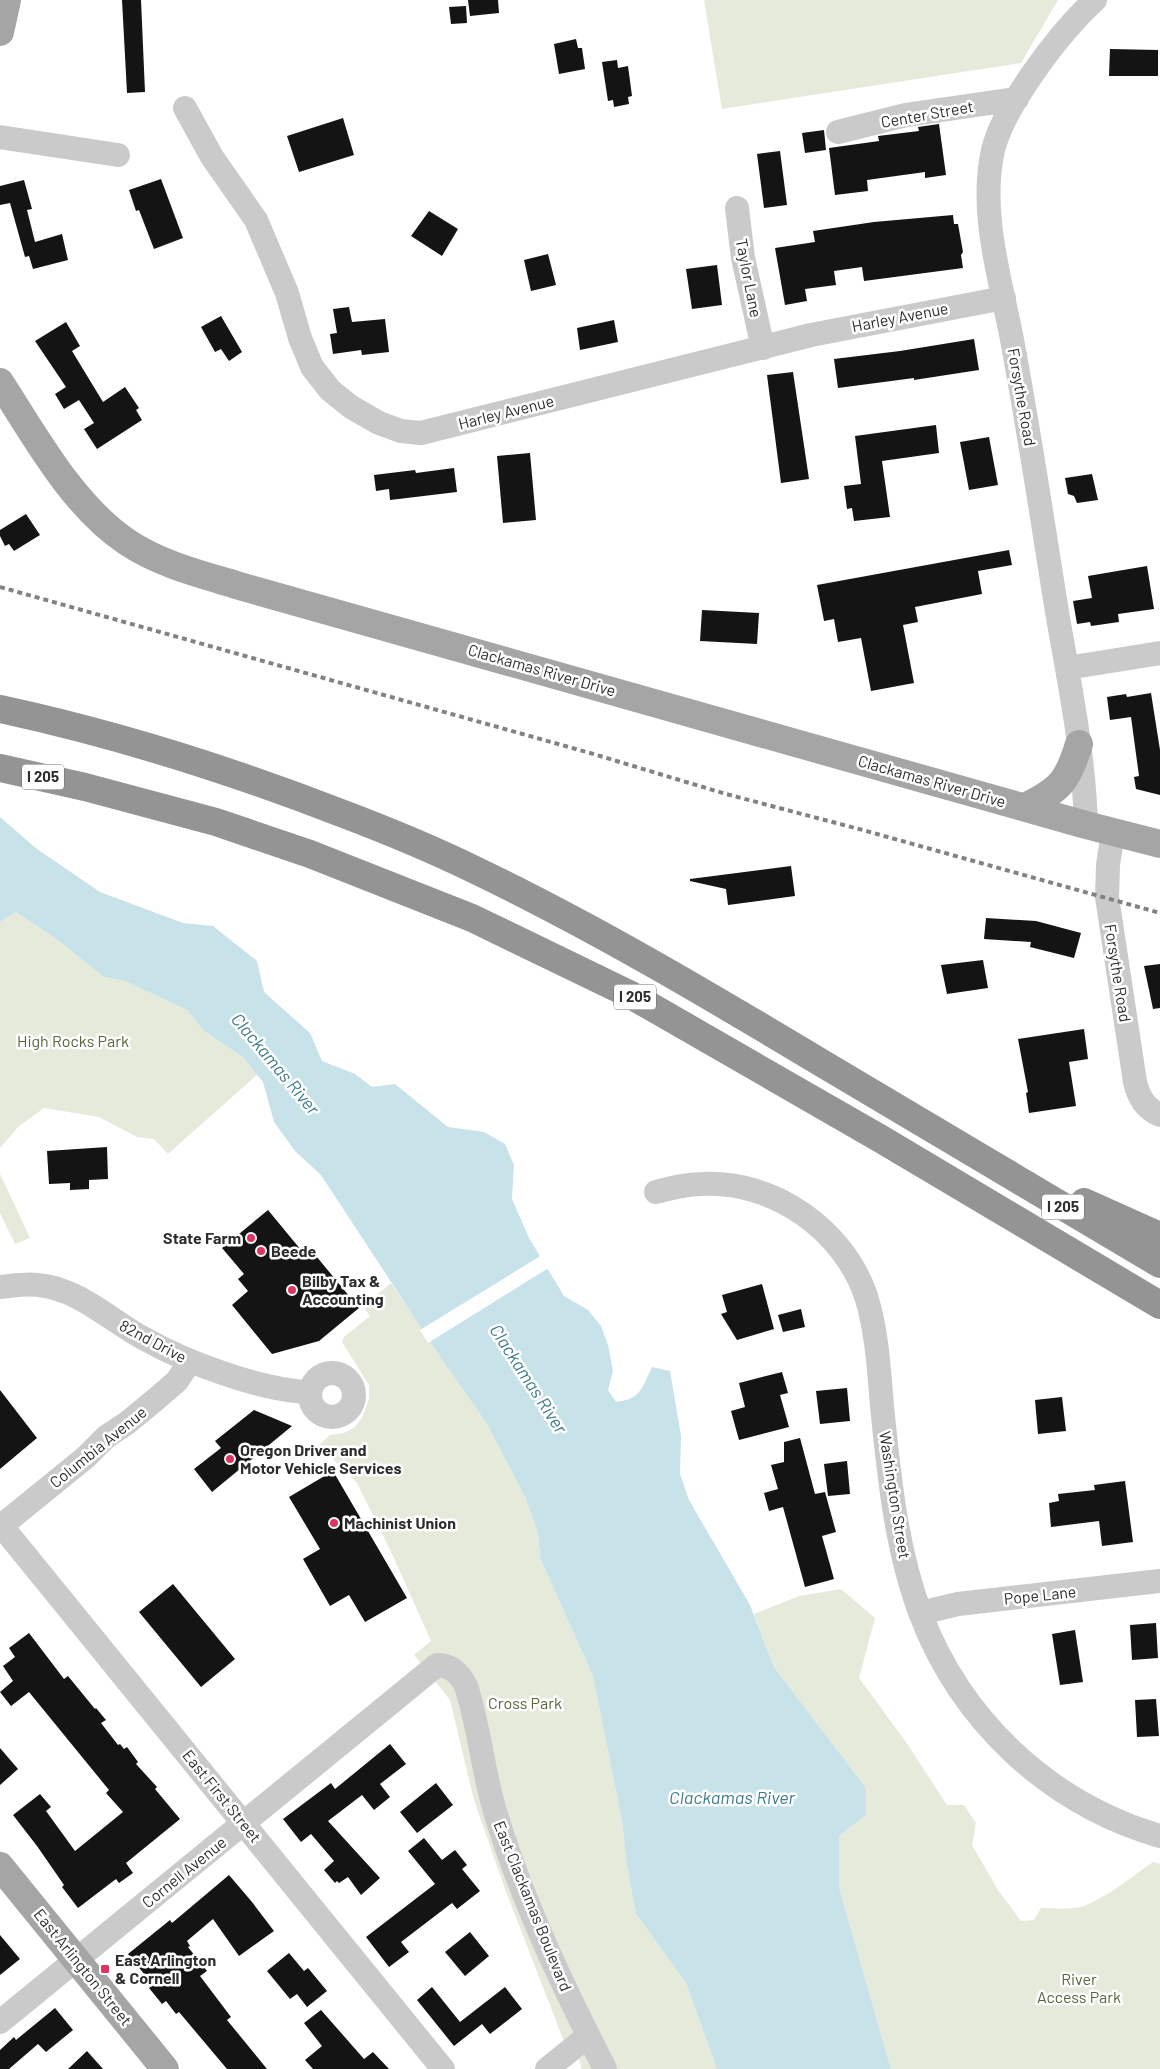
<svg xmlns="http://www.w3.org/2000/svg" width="1160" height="2069" viewBox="0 0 1160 2069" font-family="Barlow,sans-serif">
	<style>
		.green { fill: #e6eadb }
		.water { fill: #c7e2e9 }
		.pier { fill: #fff }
		.building { fill: #141414 }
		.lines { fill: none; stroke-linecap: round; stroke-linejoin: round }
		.minor { stroke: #cacaca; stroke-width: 24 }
		.major { stroke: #a5a5a5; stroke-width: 28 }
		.highway { stroke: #949494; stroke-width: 28 }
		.rail { stroke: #828282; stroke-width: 4; stroke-dasharray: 5 4; stroke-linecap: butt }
		.poi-dot { fill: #dd3561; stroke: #fff; stroke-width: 2 }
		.labels { text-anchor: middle; stroke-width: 5; stroke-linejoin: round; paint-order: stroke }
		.shield { fill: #fff; stroke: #6c6c6c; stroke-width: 1 }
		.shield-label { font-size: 15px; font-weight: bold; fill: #2d2d2d }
		.street-label { font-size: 16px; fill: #2d2d2d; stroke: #fff }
		.park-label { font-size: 16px; fill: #58663c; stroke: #fff }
		.poi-label { font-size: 16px; font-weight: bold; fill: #2d2d2d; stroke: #fff; text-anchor: start }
		.water-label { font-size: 18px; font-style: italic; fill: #3f7c8b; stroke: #fff }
	</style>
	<rect width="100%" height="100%" fill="#fff"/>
	<path class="green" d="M 704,0 L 1058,0 L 1021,63 L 722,109 Z
		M 16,912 L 55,938 L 104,977 L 125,981 L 187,1010 L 204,1031 L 244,1058 L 258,1074 L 168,1154 L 154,1139 L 137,1137 L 99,1117 L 44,1108 L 18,1127 L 0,1148 L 0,922 Z
		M 0,1174 L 30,1238 L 15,1244 L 0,1213 Z
		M 391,1283 L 487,1424 L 526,1499 L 538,1533 L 540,1558 L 593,1676 L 622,1821 L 627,1867 L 636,1914 L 686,1983 L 717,2069 L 582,2069 L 579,2060 L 563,2039 L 505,1889 L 474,1800 L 450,1700 L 414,1655 L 431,1641 L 394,1558 L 357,1483 L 319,1445 L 330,1435 L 344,1433 L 355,1427 L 363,1416 L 369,1399 L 369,1385 L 342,1342 L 344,1337 L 370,1316 L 363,1306 Z
		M 841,1589 L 875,1618 L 859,1678 L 906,1742 L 947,1805 L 964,1805 L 976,1823 L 972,1845 L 998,1890 L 1021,1921 L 1034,1920 L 1041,1908 C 1055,1908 1071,1910 1084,1906 C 1109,1896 1131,1877 1153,1862 L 1160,1864 L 1160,2069 L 891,2069 L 839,1887 L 839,1836 L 866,1815 L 866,1788 L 774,1667 L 754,1614 L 799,1596 Z"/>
	<path class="water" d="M 0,817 L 37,849 L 100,892 L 183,923 L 213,926 L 257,961 L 264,992 L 310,1033 L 322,1061 L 355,1074 L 372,1087 L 395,1084 L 448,1127 L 484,1132 L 505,1144 L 514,1165 L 512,1199 L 529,1238 L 564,1296 L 588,1310 L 601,1326 L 608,1345 L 613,1371 L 608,1390 L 616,1402 C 641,1399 642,1388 652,1367 L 670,1371 L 681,1436 L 680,1474 L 689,1500 L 750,1605 L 774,1667 L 866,1788 L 866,1815 L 839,1836 L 839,1887 L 891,2069 L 717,2069 L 686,1983 L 636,1914 L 627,1867 L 622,1821 L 593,1676 L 540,1558 L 538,1533 L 526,1499 L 487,1424 L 435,1349 L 321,1175 L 295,1151 L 274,1122 L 263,1082 L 244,1058 L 204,1031 L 187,1010 L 125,981 L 104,977 L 55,938 L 16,912 L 0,922 Z"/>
	<path class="pier" d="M 542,1255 L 550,1267 L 428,1343 L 420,1330 Z"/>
	<path class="building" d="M 122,0 L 141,0 L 145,92 L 127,93 Z
		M 468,0 L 498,0 L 499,13 L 470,16 Z
		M 466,6 L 467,23 L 451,24 L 449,7 Z
		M 576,39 L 578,48 L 582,48 L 585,69 L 559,74 L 554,44 Z
		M 1110,49 L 1158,50 L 1158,76 L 1109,76 Z
		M 617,60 L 618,68 L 628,66 L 632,96 L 628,97 L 629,104 L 614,107 L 613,100 L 608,101 L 602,62 Z
		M 343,118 L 354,155 L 299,172 L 287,136 Z
		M 939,124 L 946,175 L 925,178 L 925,172 L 867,180 L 868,191 L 835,195 L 829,148 L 879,141 L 878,136 L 919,131 L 918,127 Z
		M 824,130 L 826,150 L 805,153 L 802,133 Z
		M 780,151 L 787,205 L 764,208 L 757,154 Z
		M 161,179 L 183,238 L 154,249 L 139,210 L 136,211 L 129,190 Z
		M 24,180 L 32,209 L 27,210 L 35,242 L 62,234 L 68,260 L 33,269 L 29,256 L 25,257 L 10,203 L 0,205 L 0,186 Z
		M 429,211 L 458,229 L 442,256 L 411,236 Z
		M 953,215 L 954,224 L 958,224 L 963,252 L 961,255 L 963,268 L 864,281 L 862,267 L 834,271 L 836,285 L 805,289 L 807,301 L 785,305 L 775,248 L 815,242 L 813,231 L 874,222 Z
		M 548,254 L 556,285 L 531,291 L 524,260 Z
		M 717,265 L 722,305 L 692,309 L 686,269 Z
		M 349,307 L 352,322 L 385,319 L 389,352 L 362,355 L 361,350 L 333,354 L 330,334 L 337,333 L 333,309 Z
		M 221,316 L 242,352 L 229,361 L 221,349 L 215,352 L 201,327 Z
		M 614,320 L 618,342 L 580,350 L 577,328 Z
		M 66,322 L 80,346 L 72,351 L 103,402 L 125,387 L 139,408 L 136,410 L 142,420 L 97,449 L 84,429 L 94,423 L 79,400 L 64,409 L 55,394 L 66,387 L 35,341 Z
		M 974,339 L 979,370 L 914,380 L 914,378 L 838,388 L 834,359 L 900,351 Z
		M 793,372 L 809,479 L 781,483 L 767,375 Z
		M 936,425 L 939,453 L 882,461 L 890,517 L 854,521 L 852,508 L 847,509 L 844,486 L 861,484 L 855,436 Z
		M 989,437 L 998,485 L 969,490 L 960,442 Z
		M 530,453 L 536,520 L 503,523 L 497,456 Z
		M 454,468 L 457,492 L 390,500 L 389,489 L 376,491 L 374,475 L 415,470 L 416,473 Z
		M 1092,474 L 1098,500 L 1077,503 L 1074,496 L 1068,494 L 1065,478 Z
		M 26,514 L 40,535 L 14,551 L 9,544 L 5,546 L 0,536 L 0,530 Z
		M 1009,550 L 1012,565 L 978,571 L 982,594 L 915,607 L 918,622 L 903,625 L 914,683 L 871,691 L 861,638 L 838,642 L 834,619 L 824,621 L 817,585 Z
		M 1147,566 L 1154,609 L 1118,614 L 1119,622 L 1091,626 L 1090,622 L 1077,624 L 1073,601 L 1092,598 L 1088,576 Z
		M 702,610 L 759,613 L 757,644 L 700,641 Z
		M 1151,693 L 1160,750 L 1160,795 L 1136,789 L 1134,777 L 1139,776 L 1131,717 L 1110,720 L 1107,697 L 1126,694 L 1127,697 Z
		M 791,866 L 795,896 L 728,905 L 726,889 L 690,881 L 690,879 Z
		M 986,918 L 1036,921 L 1081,933 L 1074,958 L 1030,947 L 1031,942 L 984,939 Z
		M 983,960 L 988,988 L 947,994 L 941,965 Z
		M 1160,964 L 1160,1008 L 1153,1009 L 1144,966 Z
		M 1084,1029 L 1088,1059 L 1069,1062 L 1076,1106 L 1029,1113 L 1026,1093 L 1028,1092 L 1018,1039 Z
		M 107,1147 L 108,1179 L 89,1180 L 89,1189 L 70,1190 L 70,1183 L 49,1184 L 47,1151 Z
		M 268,1210 L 301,1250 L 307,1245 L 359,1308 L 319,1341 L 272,1354 L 232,1305 L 248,1291 L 238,1279 L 244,1274 L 222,1248 Z
		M 762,1284 L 774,1329 L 737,1340 L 721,1314 L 727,1312 L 722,1295 Z
		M 801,1309 L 805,1327 L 783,1332 L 778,1315 Z
		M 782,1372 L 788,1393 L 780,1395 L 789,1427 L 739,1440 L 731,1411 L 745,1407 L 739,1383 Z
		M 847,1388 L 850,1421 L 820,1424 L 816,1391 Z
		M 0,1390 L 37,1438 L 0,1469 Z
		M 1062,1397 L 1066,1431 L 1038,1434 L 1035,1400 Z
		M 254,1410 L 292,1426 L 212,1492 L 194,1469 L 221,1448 L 215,1441 Z
		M 800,1438 L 815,1494 L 825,1492 L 836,1532 L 822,1536 L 834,1579 L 805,1587 L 783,1507 L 769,1511 L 764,1493 L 778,1489 L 771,1465 L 784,1462 L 784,1442 Z
		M 847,1461 L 850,1494 L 828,1496 L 824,1464 Z
		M 333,1471 L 407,1598 L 365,1622 L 349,1595 L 330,1606 L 303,1559 L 320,1549 L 289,1497 Z
		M 1125,1481 L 1133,1542 L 1102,1546 L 1099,1521 L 1051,1527 L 1049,1503 L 1059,1501 L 1058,1494 L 1095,1490 L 1094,1485 Z
		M 173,1584 L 235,1659 L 201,1687 L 139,1612 Z
		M 1156,1623 L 1158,1658 L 1132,1660 L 1130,1625 Z
		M 1075,1630 L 1083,1682 L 1060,1685 L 1052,1634 Z
		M 29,1633 L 64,1679 L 68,1676 L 95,1709 L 96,1708 L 106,1720 L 101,1723 L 118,1745 L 120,1744 L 124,1749 L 127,1747 L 138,1762 L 136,1764 L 157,1787 L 155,1789 L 180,1819 L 126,1863 L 133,1873 L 119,1883 L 116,1879 L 78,1908 L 62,1887 L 64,1885 L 37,1846 L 13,1815 L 40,1794 L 51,1807 L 46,1811 L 75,1851 L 123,1812 L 106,1793 L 109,1790 L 29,1692 L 11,1706 L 0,1692 L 13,1681 L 3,1666 L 15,1657 L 9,1648 Z
		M 1156,1699 L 1159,1736 L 1137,1737 L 1135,1700 Z
		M 390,1744 L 406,1764 L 380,1784 L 390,1797 L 374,1810 L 362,1795 L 328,1821 L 380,1878 L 361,1895 L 348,1877 L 339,1883 L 337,1881 L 335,1883 L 324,1870 L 334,1861 L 311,1834 L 301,1842 L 283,1819 L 331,1783 L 335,1789 Z
		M 0,1748 L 18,1769 L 0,1785 Z
		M 436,1783 L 453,1805 L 417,1833 L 400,1812 Z
		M 424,1838 L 442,1860 L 455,1850 L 467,1865 L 462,1869 L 480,1891 L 457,1909 L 452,1903 L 401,1942 L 409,1952 L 389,1967 L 366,1937 L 435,1884 L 408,1851 Z
		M 229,1875 L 252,1902 L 274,1931 L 239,1956 L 213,1919 L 187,1941 L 190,1946 L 188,1947 L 207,1971 L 200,1976 L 231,2017 L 227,2020 L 267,2069 L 227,2069 L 179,2012 L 176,2014 L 166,2001 L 162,2004 L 149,1988 L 153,1985 L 128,1954 L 170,1920 L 172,1923 Z
		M 470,1932 L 489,1956 L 465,1976 L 445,1952 Z
		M 0,1935 L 20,1959 L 0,1975 Z
		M 289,1953 L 304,1971 L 308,1968 L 327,1991 L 307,2007 L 297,1994 L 290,1999 L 267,1971 Z
		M 432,1987 L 460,2022 L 505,1987 L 522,2009 L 490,2034 L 482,2024 L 454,2046 L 417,2000 Z
		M 55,2008 L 73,2030 L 46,2052 L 38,2044 L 9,2069 L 0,2069 L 0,2050 L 14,2037 L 16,2040 Z
		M 321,2010 L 364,2059 L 373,2052 L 389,2069 L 313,2069 L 305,2060 L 322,2046 L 304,2023 Z
		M 87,2051 L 103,2069 L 68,2069 Z"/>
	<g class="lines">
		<path class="minor" d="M 185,108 L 212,157 L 256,220 L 287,293 L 300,338 L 312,367 L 330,390 L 351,407 L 379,423 L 401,431 L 421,433 L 811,335 L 1004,298
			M 838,132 L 906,115 L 1017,99
			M 0,137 L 118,155
			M 737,208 L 743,258 L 763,348
			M 1067,668 L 1160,653
			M 1086,825 C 1084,755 1070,686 1058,618 C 1044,531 1031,443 1015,356 C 1004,289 978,218 993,150 C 1004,105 1061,31 1095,0
			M 1113,832 L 1108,865 L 1107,897 L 1135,1082 C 1139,1098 1145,1108 1160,1115
			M 656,1192 C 671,1188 686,1184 702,1184 C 773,1180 843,1229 866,1296 C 877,1331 879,1370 882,1406 C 889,1476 896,1549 921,1615 C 962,1722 1050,1804 1160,1836
			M 0,1287 C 12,1286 26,1283 38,1285 C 77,1288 110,1320 143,1338 C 185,1362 262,1391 310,1392
			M310 1395a22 22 0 1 1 44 0a22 22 0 1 1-44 0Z
			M 0,1524 L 443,2069
			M 0,1527 L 86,1457 L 106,1437 L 127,1423 L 155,1400 L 177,1381 L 190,1361
			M 920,1613 L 958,1604 L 1160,1581
			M 0,2022 L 437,1665 C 451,1665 460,1674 466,1686 C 480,1729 483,1775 497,1818 C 524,1905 564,1988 605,2069
			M 547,2069 L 588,2036"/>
		<path class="major" d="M 0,32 L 7,0
			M 0,382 C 35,436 72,505 127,542 C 161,565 204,575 243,587 L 1086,825 L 1160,844
			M 1025,807 C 1060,790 1068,781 1079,744
			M 0,1866 L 165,2069"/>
		<path class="highway" d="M 0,709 C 116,734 230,770 341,813 C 386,830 430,848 473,869 C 594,927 710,996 825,1065 C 937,1131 1048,1198 1160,1264
			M 0,768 L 85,787 L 216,822 L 310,854 L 472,918 L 629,994 L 881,1139 L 1160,1305
			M 1084,1202 L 1160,1236"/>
		<path class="rail" d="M 0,587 L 590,753 L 726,794 L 859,829 L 1160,913"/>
	</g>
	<g class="poi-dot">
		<circle cx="251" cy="1238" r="5"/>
		<circle cx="261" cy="1251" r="5"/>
		<circle cx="292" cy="1290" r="5"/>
		<circle cx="230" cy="1459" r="5"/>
		<circle cx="334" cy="1523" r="5"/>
		<rect x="100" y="1964" width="10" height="10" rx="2.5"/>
	</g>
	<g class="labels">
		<g class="shield">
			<rect x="22" y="764.5" width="42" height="25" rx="4"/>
			<rect x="614" y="984.5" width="42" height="25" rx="4"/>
			<rect x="1042" y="1194.5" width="42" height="25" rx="4"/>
		</g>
		<g class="shield-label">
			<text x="43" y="782">I 205</text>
			<text x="635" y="1002">I 205</text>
			<text x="1063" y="1212">I 205</text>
		</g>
		<g class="street-label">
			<text transform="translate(927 114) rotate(-10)" y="6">Center Street</text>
			<text transform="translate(749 278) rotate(79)" y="6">Taylor Lane</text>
			<text transform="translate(900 317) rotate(-11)" y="6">Harley Avenue</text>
			<text transform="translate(1022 397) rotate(80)" y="6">Forsythe Road</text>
			<text transform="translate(506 412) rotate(-14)" y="6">Harley Avenue</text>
			<text transform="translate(542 670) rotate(16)" y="6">Clackamas River Drive</text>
			<text transform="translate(932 781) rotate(16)" y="6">Clackamas River Drive</text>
			<text transform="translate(1118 973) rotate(81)" y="6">Forsythe Road</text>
			<text transform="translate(153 1341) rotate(28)" y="6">82nd Drive</text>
			<text transform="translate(98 1447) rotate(-39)" y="6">Columbia Avenue</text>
			<text transform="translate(895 1495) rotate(81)" y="6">Washington Street</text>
			<text transform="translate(1040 1595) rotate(-6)" y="6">Pope Lane</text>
			<text transform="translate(222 1796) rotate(51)" y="6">East First Street</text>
			<text transform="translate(184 1872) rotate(-39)" y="6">Cornell Avenue</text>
			<text transform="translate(533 1906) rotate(68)" y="6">East Clackamas Boulevard</text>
			<text transform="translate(83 1967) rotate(51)" y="6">East Arlington Street</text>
		</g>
		<g class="park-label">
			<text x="73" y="1047">High Rocks Park</text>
			<text x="525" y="1709">Cross Park</text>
			<text x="1079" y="1985">River<tspan x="1079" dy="18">Access Park</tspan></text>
		</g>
		<g class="poi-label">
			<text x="241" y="1244" text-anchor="end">State Farm</text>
			<text x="271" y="1257">Beede</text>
			<text x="302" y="1287">Bilby Tax &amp;<tspan x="302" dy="18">Accounting</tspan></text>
			<text x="240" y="1456">Oregon Driver and<tspan x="240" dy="18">Motor Vehicle Services</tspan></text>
			<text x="344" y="1529">Machinist Union</text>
			<text x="115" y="1966">East Arlington<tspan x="115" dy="18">&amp; Cornell</tspan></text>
		</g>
		<g class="water-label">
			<text transform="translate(275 1064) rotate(50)" y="6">Clackamas River</text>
			<text transform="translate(528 1379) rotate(57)" y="6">Clackamas River</text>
			<text x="732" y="1804">Clackamas River</text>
		</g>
	</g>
</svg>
